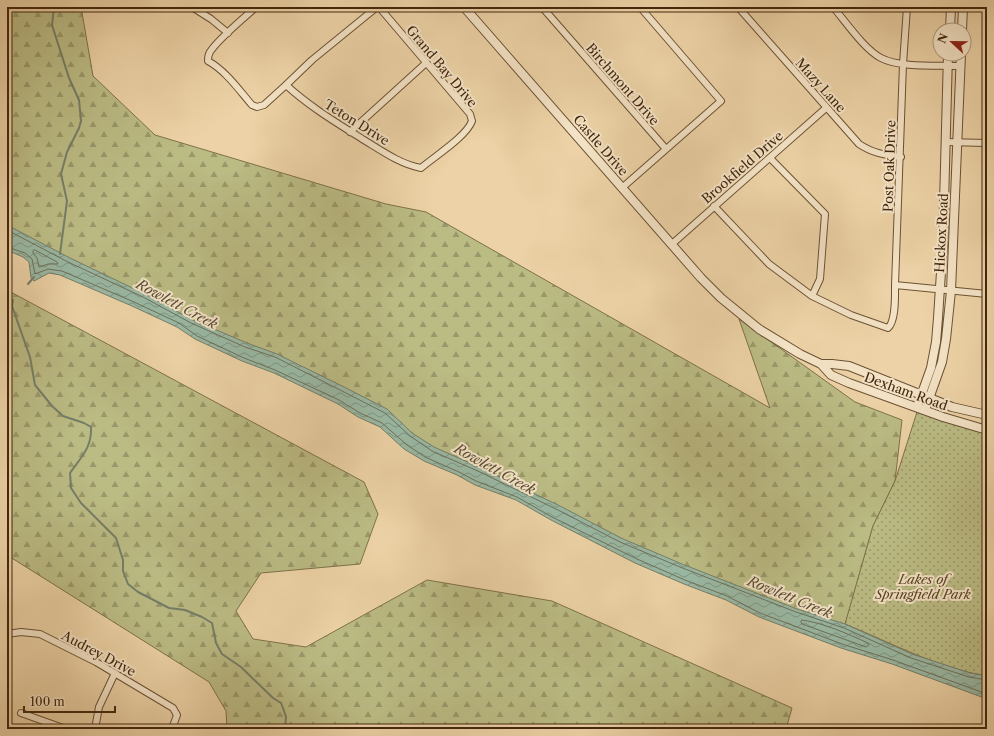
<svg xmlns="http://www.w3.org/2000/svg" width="994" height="736" viewBox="0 0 994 736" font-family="'Libre Caslon Text',serif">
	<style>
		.forest { fill: url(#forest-firs); stroke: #7e7149 }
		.park { fill: url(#park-dots); stroke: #7e7149 }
		.water { fill: url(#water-waves); stroke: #767e68 }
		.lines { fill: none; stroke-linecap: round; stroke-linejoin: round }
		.shore { stroke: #6e7059; stroke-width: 1 }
		.stream { stroke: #767e68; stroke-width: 2 }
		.minor-casing { stroke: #6c5234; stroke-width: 8 }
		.tertiary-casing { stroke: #6c5234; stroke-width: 10 }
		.minor { stroke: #f3e2c5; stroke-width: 6 }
		.tertiary { stroke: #f3e2c5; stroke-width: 8 }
		.labels { text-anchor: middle; stroke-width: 4; stroke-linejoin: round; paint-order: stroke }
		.street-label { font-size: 13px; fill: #42270e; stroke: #f3e2c5 }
		.park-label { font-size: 13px; font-style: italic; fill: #5a4526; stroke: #f3e2c5 }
		.water-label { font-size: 14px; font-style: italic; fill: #584b34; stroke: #f3e2c5 }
	</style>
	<defs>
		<pattern id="forest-firs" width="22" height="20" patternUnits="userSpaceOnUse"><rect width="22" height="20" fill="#bbbb84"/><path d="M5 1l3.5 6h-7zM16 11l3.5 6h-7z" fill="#9a986a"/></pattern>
		<pattern id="park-dots" width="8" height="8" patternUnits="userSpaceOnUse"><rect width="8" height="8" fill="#bbbb84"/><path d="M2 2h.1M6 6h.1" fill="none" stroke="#9a986a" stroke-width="1.8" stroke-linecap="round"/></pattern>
		<pattern id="water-waves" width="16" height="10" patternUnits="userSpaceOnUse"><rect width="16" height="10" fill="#99b8a4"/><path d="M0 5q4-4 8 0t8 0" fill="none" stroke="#7e9684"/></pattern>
	</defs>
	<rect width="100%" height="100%" fill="#ecd2a6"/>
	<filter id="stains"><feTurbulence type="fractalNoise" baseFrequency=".005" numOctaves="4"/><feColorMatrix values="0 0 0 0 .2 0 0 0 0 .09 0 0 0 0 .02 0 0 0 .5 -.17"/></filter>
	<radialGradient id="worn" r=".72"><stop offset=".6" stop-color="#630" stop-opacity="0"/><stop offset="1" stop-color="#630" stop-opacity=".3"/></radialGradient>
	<path class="forest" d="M 7,7 L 81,7 L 93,76 L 155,135 L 386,204 L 426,212 L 770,408 L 739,319 L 855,402 L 902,420 L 895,481 L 873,526 L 844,629 L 553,518 L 373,414 L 7,240 Z
		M 7,290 L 364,482 L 378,514 L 360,564 L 261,573 L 236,611 L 253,639 L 306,647 L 427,580 L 552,601 L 792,708 L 786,729 L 227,729 L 226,711 L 209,682 L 7,555 Z"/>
	<path class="park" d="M 917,412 L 965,428 L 987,434 L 987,676 C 937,668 892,643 845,624 L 873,526 L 895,481 Z"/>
	<path class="water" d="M 7,225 L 70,258 L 145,294 L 193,320 L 247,343 L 277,354 L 346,388 L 387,409 L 412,433 L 434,447 L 481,468 L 562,507 L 621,538 L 682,564 L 797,609 L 845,624 L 912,654 L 970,673 L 987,676 L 987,699 L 892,664 L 841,648 L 759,617 L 726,600 L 684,584 L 635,563 L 551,520 L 516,500 L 475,485 L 457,475 L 424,461 L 404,449 L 380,427 L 358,417 L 338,404 L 274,373 L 242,361 L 195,339 L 177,327 L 132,306 L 60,275 L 49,273 L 34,281 L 31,278 L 29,262 L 23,257 L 7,250 Z"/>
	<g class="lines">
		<path class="shore" d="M 7,230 L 68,262 L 143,297 L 191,323 L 245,347 L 275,357 L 344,392 L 385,413 L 410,436 L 432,451 L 480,472 L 560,511 L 620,542 L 680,567 L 796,612 L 844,628 L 911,658 L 969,677 L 987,680
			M 7,247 L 25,253 L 32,259 L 35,274 L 48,269 L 62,271 L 134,302 L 179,323 L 197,336 L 244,358 L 275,370 L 339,400 L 360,413 L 382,423 L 407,445 L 425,457 L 459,472 L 476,481 L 517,497 L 552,517 L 637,559 L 685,580 L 727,596 L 760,613 L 842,644 L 893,660 L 987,694
			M 35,250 L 57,262 L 58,264 L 48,264 L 39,267 L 37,258 L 33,253 L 33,251 Z
			M 802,620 C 824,623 848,634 868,643 L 869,645 L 866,647 L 802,624 L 801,622 Z"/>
		<path class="stream" d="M 54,7 L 52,25 L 69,78 L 79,100 L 81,121 L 79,128 L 67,152 L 61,174 L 67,201 L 60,254
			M 28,284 L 34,277
			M 13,300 L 12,306 L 30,357 L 35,385 L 52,406 L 63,416 L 84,423 L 91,427 C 92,448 81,457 70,473 L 71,488 L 81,503 L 116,538 L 123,560 L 123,571 L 128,584 L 138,592 L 169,608 L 185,610 L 202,617 L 212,623 L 216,643 L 222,654 L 241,667 L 273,698 L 281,703 L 283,708 L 286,717 L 285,729"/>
		<defs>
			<path id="minor" d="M 192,7 L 211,19 L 228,33
				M 256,7 C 244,18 218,39 210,52 C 208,55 208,58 208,61 C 226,71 239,90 252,105 L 257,107 L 264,105 L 286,85 L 312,60 L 377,7
				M 542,7 L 666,149
				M 738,7 L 859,144 C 872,153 885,155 901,157
				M 833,7 C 846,22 864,49 881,58 C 900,68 938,65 960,66
				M 286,85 C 310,107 337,123 364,140 C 382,151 400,164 421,168 C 435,156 466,137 472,121 L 470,114 L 379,7
				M 350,132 L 426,63
				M 945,142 L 987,143
				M 770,158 L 825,214 L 820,279 L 812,296
				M 623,187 L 721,101 L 640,7
				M 714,206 L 769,264 L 812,296 L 851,315 L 888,328 C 896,321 895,296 895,285 L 903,64 L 907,7
				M 672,244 L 826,108
				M 895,285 L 987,294
				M 7,634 L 21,632 L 40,634 L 96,662 L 173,708 L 177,715 L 172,729
				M 21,713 L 66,729
				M 95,729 L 99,707 L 115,673"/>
			<path id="tertiary" d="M 464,7 L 701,278 L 721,298 L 759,329 L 800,354 L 821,364 L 831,375 L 849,383 L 943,417 L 987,430
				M 950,30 L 951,7
				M 962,30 L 963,7
				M 821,364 L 832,364 L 849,366 L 952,407 L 987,415
				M 917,407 L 931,368 L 936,342 L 938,318 L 943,241 L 948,54
				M 925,410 L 942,362 L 946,339 L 951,291 L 961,54"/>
		</defs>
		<use href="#minor" class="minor-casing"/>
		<use href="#tertiary" class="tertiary-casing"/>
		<use href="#minor" class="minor"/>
		<use href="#tertiary" class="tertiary"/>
	</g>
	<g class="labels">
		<g class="street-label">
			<text transform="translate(442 66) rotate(50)" y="5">Grand Bay Drive</text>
			<text transform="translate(623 84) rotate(49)" y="5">Birchmont Drive</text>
			<text transform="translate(821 85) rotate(48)" y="5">Mazy Lane</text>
			<text transform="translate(357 122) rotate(32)" y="5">Teton Drive</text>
			<text transform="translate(601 145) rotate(49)" y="5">Castle Drive</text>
			<text transform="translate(889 166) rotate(-88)" y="5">Post Oak Drive</text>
			<text transform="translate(742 167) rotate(-41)" y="5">Brookfield Drive</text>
			<text transform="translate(941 233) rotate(-87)" y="5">Hickox Road</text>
			<text transform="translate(906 391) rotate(20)" y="5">Dexham Road</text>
			<text transform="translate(99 653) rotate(28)" y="5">Audrey Drive</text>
		</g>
		<g class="park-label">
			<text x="923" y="584">Lakes of<tspan x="923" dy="15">Springfield Park</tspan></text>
		</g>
		<g class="water-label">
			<text transform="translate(177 304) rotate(28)" y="5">Rowlett Creek</text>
			<text transform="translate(495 469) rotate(29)" y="5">Rowlett Creek</text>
			<text transform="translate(790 597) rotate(22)" y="5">Rowlett Creek</text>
		</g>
	</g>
	<rect width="994" height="736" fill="none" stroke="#ecd2a6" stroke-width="24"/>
	<rect x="8" y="8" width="978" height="720" fill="none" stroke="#42270e" stroke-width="2"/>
	<rect x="12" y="12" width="970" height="712" fill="none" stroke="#42270e"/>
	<g transform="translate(952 42) rotate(292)"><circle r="19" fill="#f3e2c5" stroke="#ac977c"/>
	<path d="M0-3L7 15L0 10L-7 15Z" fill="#8f2418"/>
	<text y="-6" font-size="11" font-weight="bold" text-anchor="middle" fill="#42270e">N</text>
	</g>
	<path d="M24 706v6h91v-6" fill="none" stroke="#42270e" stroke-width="2"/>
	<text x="30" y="706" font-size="12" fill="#42270e" stroke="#f3e2c5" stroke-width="3" paint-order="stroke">100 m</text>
	<rect width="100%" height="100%" filter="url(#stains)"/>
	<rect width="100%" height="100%" fill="url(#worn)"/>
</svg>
